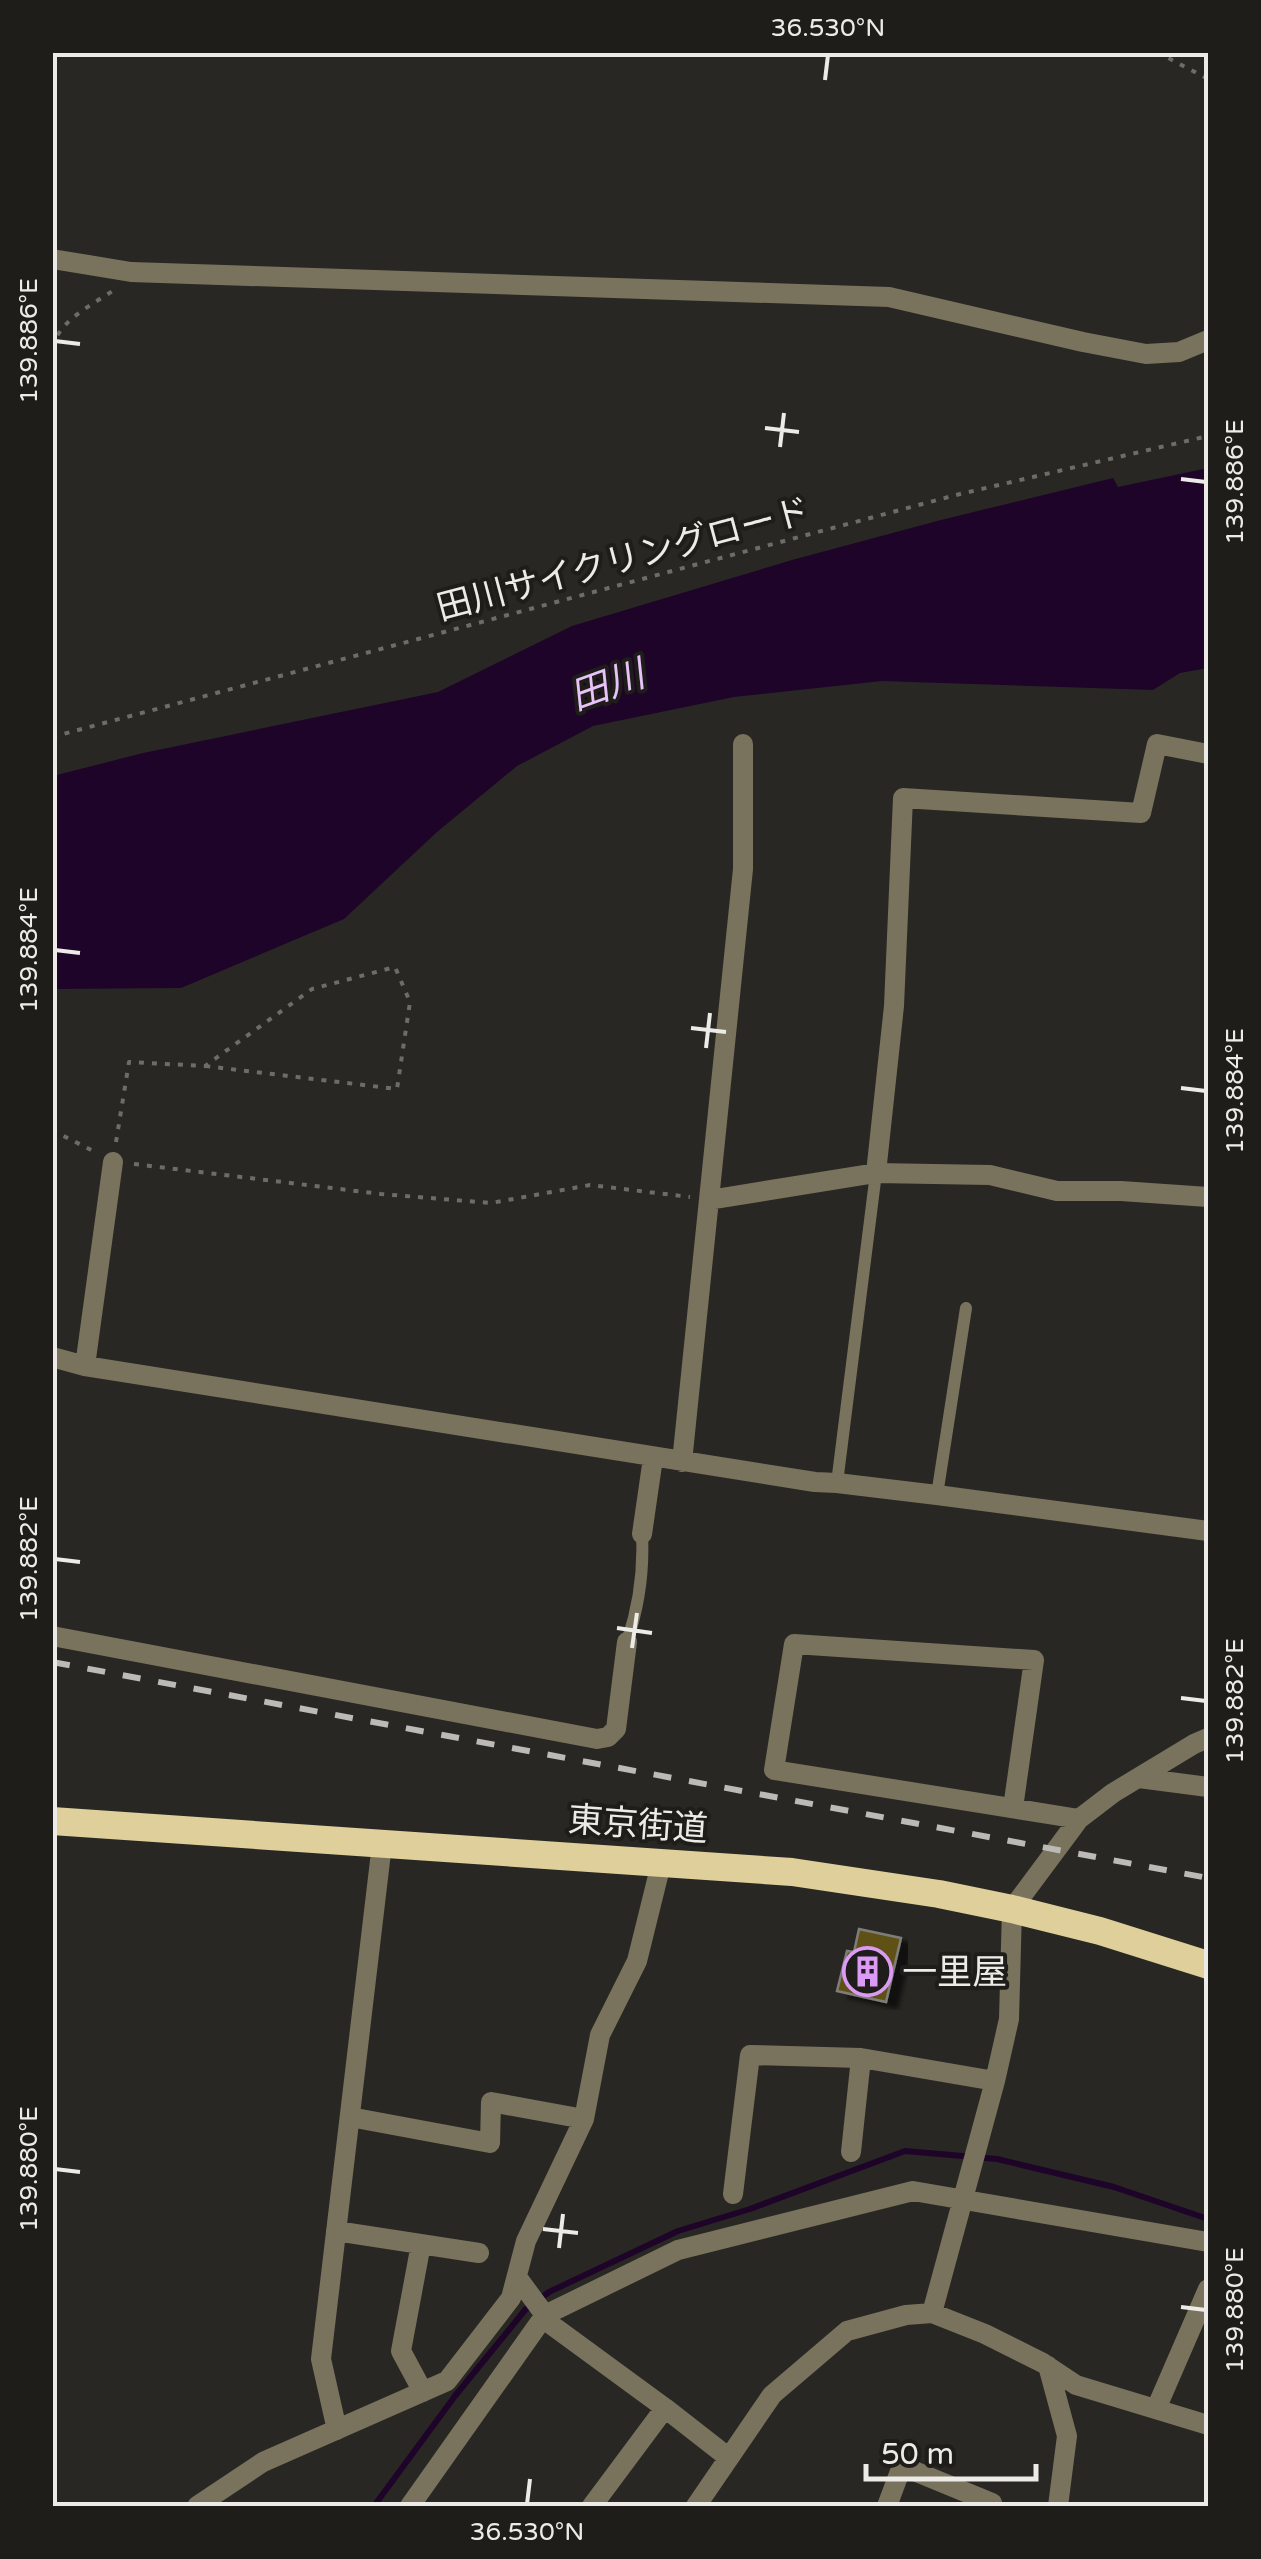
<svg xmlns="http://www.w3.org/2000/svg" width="1261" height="2559" viewBox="0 0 1261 2559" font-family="'Varela Round','Noto Sans JP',sans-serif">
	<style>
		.water { fill: #1f0429 }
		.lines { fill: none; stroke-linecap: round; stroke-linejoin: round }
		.stream { stroke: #1f0429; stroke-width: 6 }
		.building { fill: #5f5118; stroke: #7e7d78; stroke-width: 2.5; filter: url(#shadow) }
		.path { stroke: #6d6c68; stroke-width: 4; stroke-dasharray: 5 8; stroke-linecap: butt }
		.service { stroke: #79735d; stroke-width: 12 }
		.minor { stroke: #79735d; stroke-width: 20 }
		.trunk { stroke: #decf9b; stroke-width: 28 }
		.rail { stroke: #bbbab7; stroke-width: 6; stroke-dasharray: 18 18; stroke-linecap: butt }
		.ticks { fill: none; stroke: #ecebe8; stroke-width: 4 }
		.labels { text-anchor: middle; stroke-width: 8; stroke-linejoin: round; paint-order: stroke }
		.street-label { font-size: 35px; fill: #ecebe8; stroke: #1e1d1a }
		.poi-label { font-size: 35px; fill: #ecebe8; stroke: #1e1d1a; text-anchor: start }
		.water-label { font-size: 38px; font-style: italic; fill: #e8c3fa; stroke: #1e1d1a }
		.neatline { fill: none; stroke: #ecebe8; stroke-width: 4 }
		.ticks-label { font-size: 25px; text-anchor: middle; fill: #ecebe8 }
	</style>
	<defs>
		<filter id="shadow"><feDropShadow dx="11" dy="6" stdDeviation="2.5" flood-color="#0009"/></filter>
	</defs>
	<rect width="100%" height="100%" fill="#282723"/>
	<path class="water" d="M 1208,468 L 1208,668 L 1180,673 L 1153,690 L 882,681 L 734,697 L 593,726 L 517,766 L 437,832 L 344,919 L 181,988 L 53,989 L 53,776 L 143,753 L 438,692 L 572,626 L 792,560 L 941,520 L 1113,478 L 1118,487 Z"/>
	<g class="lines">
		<path class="stream" d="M 374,2506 L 455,2396 L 525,2310 L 549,2292 L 678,2231 L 750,2209 L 905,2151 L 997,2159 L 1114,2187 L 1208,2219"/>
	</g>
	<path class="building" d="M 859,1929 L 901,1938 L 886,2002 L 837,1991 L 847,1951 L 854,1952 Z"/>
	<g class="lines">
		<path class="path" d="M 1157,52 L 1208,79
			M 52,347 C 61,319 92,305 114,290
			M 52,737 L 956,495 L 1208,436
			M 52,1130 L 97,1153
			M 116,1142 L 129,1062 L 205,1066 L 312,989 L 395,967 L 410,1002 L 397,1089 L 205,1066
			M 134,1164 L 381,1194 L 491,1203 L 590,1185 L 690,1197
			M 52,1476 L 58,1477"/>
		<path class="service" d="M 837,1483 L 876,1173
			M 937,1495 L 966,1308
			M 627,1642 C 639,1606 644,1572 642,1534"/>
		<path class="minor" d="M 52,259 L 131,272 L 889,297 L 1083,342 L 1146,354 L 1179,352 L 1208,340
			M 876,1173 L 990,1175 L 1057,1191 L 1121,1191 L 1208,1197
			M 709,1200 L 876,1173 L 894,1006 L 903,798 L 1141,813 L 1157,744 L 1208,754
			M 52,1357 L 85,1366 L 815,1482 L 837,1483 L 937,1495 L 1208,1531
			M 85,1366 L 113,1162
			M 682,1462 L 743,869 L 743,744
			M 642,1534 L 653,1458
			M 52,1636 L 597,1739 L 608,1737 L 616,1729 L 627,1642
			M 1139,1778 L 1208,1787
			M 1013,1808 L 1034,1660 L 794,1644 L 774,1770 L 1079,1819
			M 350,2117 L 490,2143 L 491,2102 L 584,2119
			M 851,2152 L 861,2058
			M 733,2194 L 750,2055 L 861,2058 L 995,2081
			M 336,2231 L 479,2253
			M 421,2244 L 401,2351 L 423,2392
			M 517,2277 L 553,2326 L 665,2408 L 592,2506
			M 932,2313 L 985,2334 L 1043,2363 L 1076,2385 L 1208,2425
			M 1048,2366 L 1067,2436 L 1058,2506
			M 665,2408 L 729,2458
			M 1156,2409 L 1208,2289
			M 337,2430 L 321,2359 L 382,1844
			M 197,2506 L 263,2462 L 447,2381 L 511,2298 L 526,2241 L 584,2119 L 600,2035 L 637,1961 L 661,1864
			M 410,2506 L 545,2315 L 678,2250 L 913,2191 L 1208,2242
			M 696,2506 L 772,2395 L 847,2331 L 906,2315 L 932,2313 L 995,2081 L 1009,2019 L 1012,1909 L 1079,1819 L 1113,1793 L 1194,1744 L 1208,1738
			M 887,2506 L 902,2466 L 992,2503 L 991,2506"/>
		<path class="trunk" d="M 52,1821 L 792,1872 L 939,1894 L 1012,1909 L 1100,1931 L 1208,1965"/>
		<path class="rail" d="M 52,1662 L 1208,1878"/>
	</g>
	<path class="ticks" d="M 825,80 L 828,55M 55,341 L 80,344M 765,428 L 799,432M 780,447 L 784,413M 1181,479 L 1206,482M 55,950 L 80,953M 691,1028 L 726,1032M 706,1048 L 710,1013M 1181,1088 L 1206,1091M 55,1559 L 80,1562M 617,1628 L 652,1633M 632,1648 L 637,1613M 1181,1698 L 1206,1701M 55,2169 L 80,2172M 543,2229 L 578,2233M 559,2248 L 563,2214M 1181,2307 L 1206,2310M 527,2504 L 530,2479"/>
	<defs>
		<symbol id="building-ring" viewBox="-11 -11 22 22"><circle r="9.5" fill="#1e1d1a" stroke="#da9af6" stroke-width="1.5"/><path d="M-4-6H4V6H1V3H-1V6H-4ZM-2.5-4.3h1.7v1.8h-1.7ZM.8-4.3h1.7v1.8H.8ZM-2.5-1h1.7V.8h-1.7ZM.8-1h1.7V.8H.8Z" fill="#da9af6"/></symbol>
	</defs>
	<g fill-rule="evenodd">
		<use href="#building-ring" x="840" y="1944" width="55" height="55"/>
	</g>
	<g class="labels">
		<g class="street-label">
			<text transform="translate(623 559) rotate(-15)" y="12">田川サイクリングロード</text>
			<text transform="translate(638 1824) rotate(4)" y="12">東京街道</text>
		</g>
		<g class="poi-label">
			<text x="902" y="1984">一里屋</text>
		</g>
		<g class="water-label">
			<text transform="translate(607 685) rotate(-20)" y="13">田川</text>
		</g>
	</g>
	<rect width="1261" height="2559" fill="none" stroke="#1e1d1a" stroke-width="110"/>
	<path d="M866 2464v15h170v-15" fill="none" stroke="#ecebe8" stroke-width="5"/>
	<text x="881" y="2464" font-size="30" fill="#ecebe8" stroke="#1e1d1a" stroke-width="8" paint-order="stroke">50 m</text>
	<rect x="55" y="55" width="1151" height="2449" class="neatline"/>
	<g class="ticks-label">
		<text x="828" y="36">36.530°N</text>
		<text transform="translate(28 341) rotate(-90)" y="9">139.886°E</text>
		<text transform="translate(1234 482) rotate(-90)" y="9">139.886°E</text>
		<text transform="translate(28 950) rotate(-90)" y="9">139.884°E</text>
		<text transform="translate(1234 1091) rotate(-90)" y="9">139.884°E</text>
		<text transform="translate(28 1559) rotate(-90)" y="9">139.882°E</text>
		<text transform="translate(1234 1701) rotate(-90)" y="9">139.882°E</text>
		<text transform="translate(28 2169) rotate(-90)" y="9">139.880°E</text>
		<text transform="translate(1234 2310) rotate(-90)" y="9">139.880°E</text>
		<text x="527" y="2540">36.530°N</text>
	</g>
</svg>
